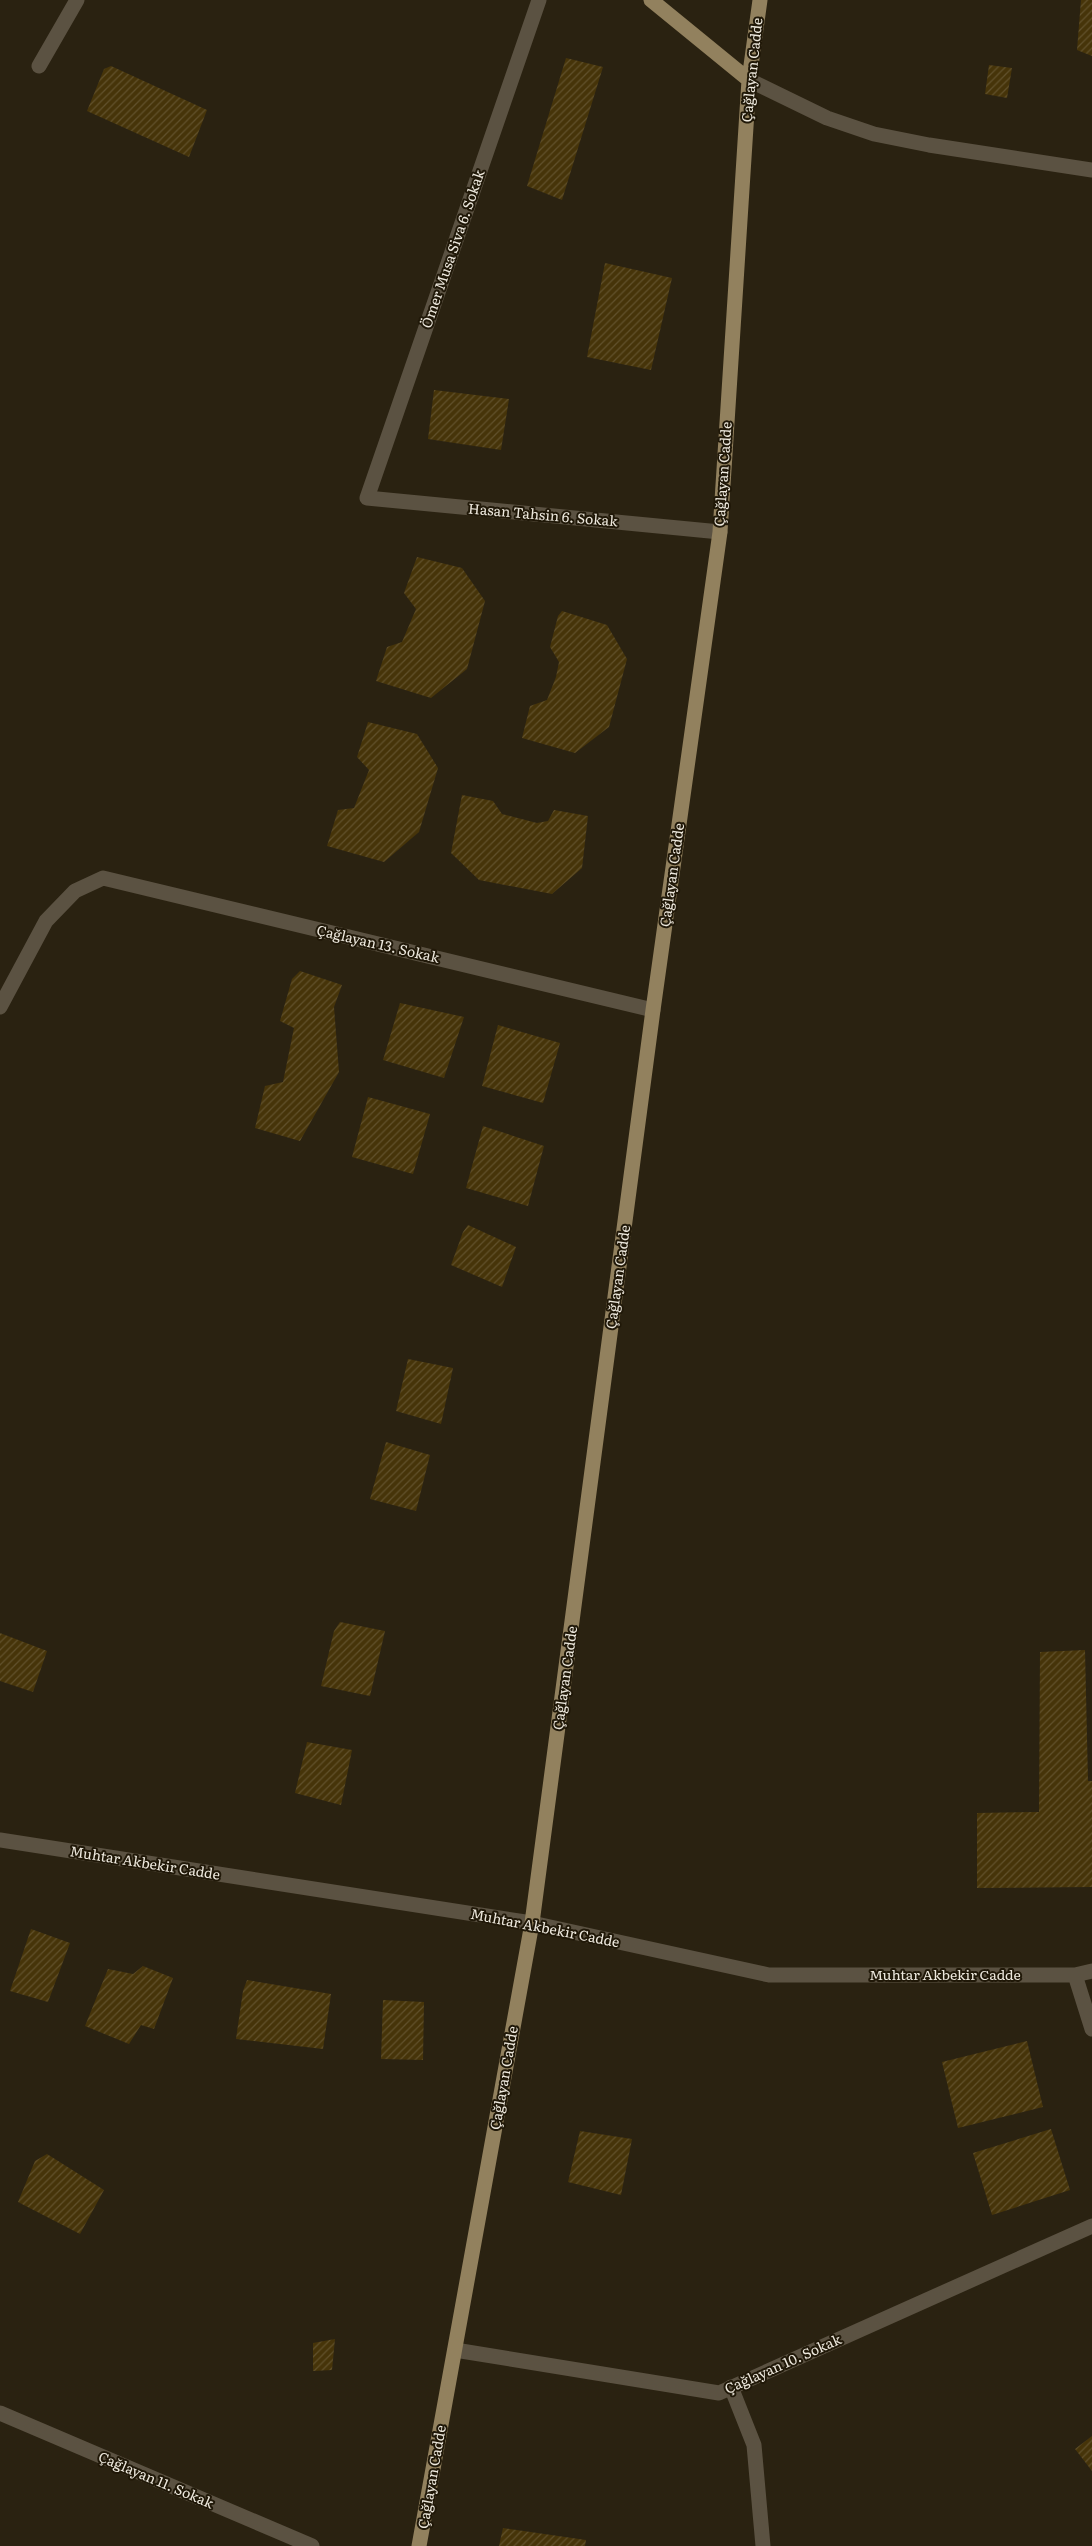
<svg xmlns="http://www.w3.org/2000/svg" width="1092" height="2546" viewBox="0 0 1092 2546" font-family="Literata,serif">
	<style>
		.building { fill: url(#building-hatch) }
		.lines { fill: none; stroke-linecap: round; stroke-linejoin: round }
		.minor { stroke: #5b5242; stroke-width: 15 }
		.major { stroke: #92815e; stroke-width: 15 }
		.labels { text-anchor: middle; stroke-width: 4; stroke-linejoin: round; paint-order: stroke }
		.street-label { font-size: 14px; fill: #ede8dd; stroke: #201808 }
	</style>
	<defs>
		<pattern id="building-hatch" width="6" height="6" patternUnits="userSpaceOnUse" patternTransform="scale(1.25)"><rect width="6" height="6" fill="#463409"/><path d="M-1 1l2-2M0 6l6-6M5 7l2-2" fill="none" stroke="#61512c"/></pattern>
	</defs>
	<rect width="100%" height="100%" fill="#2a2211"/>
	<path class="building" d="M 1081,0 L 1092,0 L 1092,56 L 1077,50 Z
		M 566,58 L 603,67 L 562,200 L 527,186 Z
		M 989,65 L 1012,68 L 1007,98 L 985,94 Z
		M 111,66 L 207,110 L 189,157 L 87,111 L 104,69 Z
		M 605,263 L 672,278 L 651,370 L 587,357 Z
		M 434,390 L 509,399 L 501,450 L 428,439 Z
		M 417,557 L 462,568 L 485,601 L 467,669 L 431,698 L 376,681 L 387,647 L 402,642 L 416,609 L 404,593 Z
		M 562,611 L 607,625 L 627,659 L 609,727 L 575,753 L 522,738 L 530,706 L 547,700 L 556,677 L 559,662 L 550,647 L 558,616 Z
		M 368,722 L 417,734 L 438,768 L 419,832 L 384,862 L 327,846 L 338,810 L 354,808 L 369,770 L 357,757 Z
		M 462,795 L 493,801 L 502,814 L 537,823 L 548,821 L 554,810 L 588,816 L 582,868 L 552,894 L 479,880 L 451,853 Z
		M 300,971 L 342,985 L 334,1007 L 339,1072 L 300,1141 L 255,1128 L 265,1086 L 283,1082 L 294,1028 L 280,1021 L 292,979 Z
		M 400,1003 L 464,1017 L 444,1078 L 383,1060 Z
		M 498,1025 L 560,1043 L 543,1103 L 482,1086 Z
		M 368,1097 L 430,1114 L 413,1174 L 352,1157 Z
		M 483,1126 L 544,1146 L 528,1206 L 466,1188 Z
		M 468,1225 L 516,1247 L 502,1287 L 451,1265 L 463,1232 Z
		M 408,1359 L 453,1368 L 441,1424 L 396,1411 Z
		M 386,1442 L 430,1455 L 416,1511 L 370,1499 Z
		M 340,1622 L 385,1631 L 370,1696 L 321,1686 L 334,1631 Z
		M 0,1633 L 47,1651 L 33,1692 L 0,1681 Z
		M 1085,1650 L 1088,1781 L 1092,1781 L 1092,1887 L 977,1888 L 977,1813 L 1039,1812 L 1040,1652 Z
		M 307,1742 L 352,1750 L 341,1805 L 295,1793 Z
		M 31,1929 L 70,1943 L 48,2002 L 10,1991 Z
		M 143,1966 L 173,1978 L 154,2029 L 141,2025 L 129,2044 L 85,2026 L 108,1969 L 133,1974 Z
		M 247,1980 L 331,1994 L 323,2049 L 236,2039 L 243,1991 Z
		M 383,2000 L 424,2002 L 423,2060 L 381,2059 Z
		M 1027,2041 L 1043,2107 L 958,2128 L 942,2062 Z
		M 1051,2129 L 1070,2190 L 992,2215 L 973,2153 Z
		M 580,2131 L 632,2139 L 621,2195 L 568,2182 Z
		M 47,2154 L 104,2190 L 80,2234 L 18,2202 L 35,2161 Z
		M 335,2339 L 332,2370 L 313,2371 L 313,2343 Z
		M 1092,2436 L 1092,2471 L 1075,2449 Z
		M 503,2528 L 586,2540 L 585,2546 L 499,2546 Z"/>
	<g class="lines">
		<path class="minor" d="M 539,0 L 367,498 L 720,532
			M 39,66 L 77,0
			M 749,80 L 827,118 L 874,134 L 929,145 L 1092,170
			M 0,1007 L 46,921 L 75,891 L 103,878 L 653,1010
			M 0,1840 L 532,1923 L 769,1975 L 1075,1975 L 1092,1971
			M 1075,1975 L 1092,2029
			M 455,2350 L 719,2393 L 1092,2226
			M 731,2387 L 754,2445 L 763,2546
			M 0,2413 L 312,2546"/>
		<path class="major" d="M 651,0 L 749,80
			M 419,2546 L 532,1923 L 653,1010 L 720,532 L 749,80 L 760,0"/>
	</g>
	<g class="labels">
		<g class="street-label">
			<text transform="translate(752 70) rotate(-84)" y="5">Çağlayan Cadde</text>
			<text transform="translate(453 249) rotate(-71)" y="5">Ömer Musa Siva 6. Sokak</text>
			<text transform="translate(723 474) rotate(-86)" y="5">Çağlayan Cadde</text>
			<text transform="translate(543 515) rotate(5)" y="5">Hasan Tahsin 6. Sokak</text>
			<text transform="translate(672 875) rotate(-82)" y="5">Çağlayan Cadde</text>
			<text transform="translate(378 944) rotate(13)" y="5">Çağlayan 13. Sokak</text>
			<text transform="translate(618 1277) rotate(-82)" y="5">Çağlayan Cadde</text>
			<text transform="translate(565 1678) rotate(-82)" y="5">Çağlayan Cadde</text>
			<text transform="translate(145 1863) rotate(9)" y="5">Muhtar Akbekir Cadde</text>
			<text transform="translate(545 1928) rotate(11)" y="5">Muhtar Akbekir Cadde</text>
			<text x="945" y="1980">Muhtar Akbekir Cadde</text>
			<text transform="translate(504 2078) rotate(-80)" y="5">Çağlayan Cadde</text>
			<text transform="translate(783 2364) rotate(-24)" y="5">Çağlayan 10. Sokak</text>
			<text transform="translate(432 2477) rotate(-80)" y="5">Çağlayan Cadde</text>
			<text transform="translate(156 2480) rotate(23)" y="5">Çağlayan 11. Sokak</text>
		</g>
	</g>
</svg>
